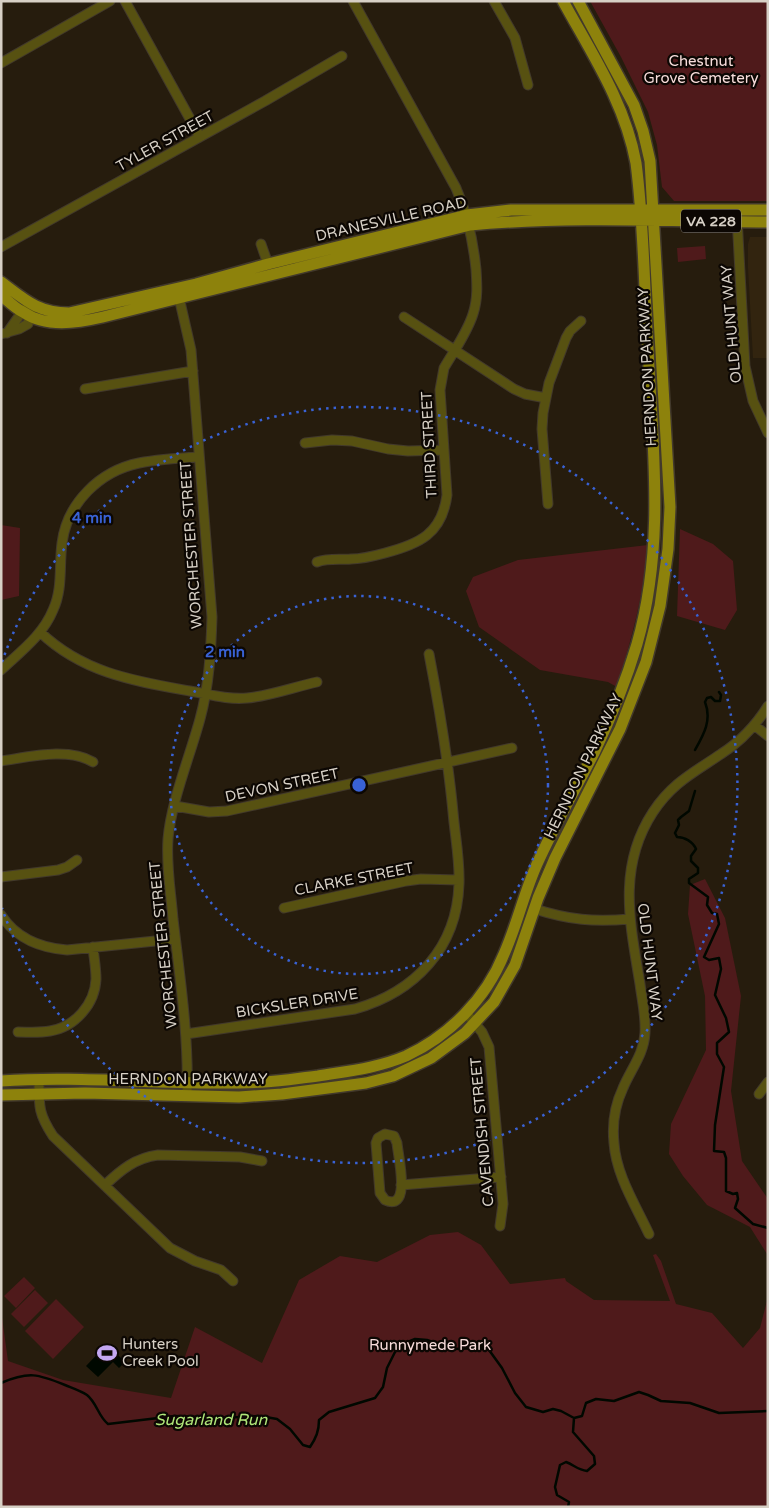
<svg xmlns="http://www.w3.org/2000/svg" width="769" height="1508" viewBox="0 0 769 1508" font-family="'Varela Round',sans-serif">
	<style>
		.built { fill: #32240f }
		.green { fill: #4f1a1b }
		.water { fill: #000800 }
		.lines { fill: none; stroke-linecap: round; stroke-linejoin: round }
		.stream { stroke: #000800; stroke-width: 2.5 }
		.minor-casing { stroke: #42392b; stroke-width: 11 }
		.major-casing { stroke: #42392b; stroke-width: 14 }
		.minor { stroke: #575111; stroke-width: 9 }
		.major { stroke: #8d820c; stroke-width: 11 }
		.ring { fill: none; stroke: #3962d5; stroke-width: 2.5; stroke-dasharray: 2.5 5 }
		.labels { text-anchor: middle; stroke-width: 4.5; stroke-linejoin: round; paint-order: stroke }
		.shield { fill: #0c0703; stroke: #9a948c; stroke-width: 1 }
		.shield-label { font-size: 14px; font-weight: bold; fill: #d7d0c6 }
		.park-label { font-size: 15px; fill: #f8dddb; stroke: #0c0703 }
		.street-label { font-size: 15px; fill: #d7d0c6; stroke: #0c0703 }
		.poi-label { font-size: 15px; fill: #d7d0c6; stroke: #0c0703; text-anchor: start }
		.water-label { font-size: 16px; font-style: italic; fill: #b0e779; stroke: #0c0703 }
		.centre { fill: #3962d5; stroke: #0c0703; stroke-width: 2.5 }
		.ring-label { font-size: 15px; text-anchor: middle; font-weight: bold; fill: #3962d5; stroke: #0c0703; stroke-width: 4.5; stroke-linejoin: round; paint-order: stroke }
	</style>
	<rect width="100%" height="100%" fill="#261c0d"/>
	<path class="built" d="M 750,237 L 768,237 L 768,358 L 753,358 L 748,268 L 748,244 Z"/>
	<path class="green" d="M 590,1 L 768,1 L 768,201 L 674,201 L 662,187 L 657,145 L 648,112 L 621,57 Z
		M 705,246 L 706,259 L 678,262 L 677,248 Z
		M 1,525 L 20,528 L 19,596 L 1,600 Z
		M 680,529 L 713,544 L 733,561 L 737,610 L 725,630 L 677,616 Z
		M 648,545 C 644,595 631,640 617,687 L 608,682 L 540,670 L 479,627 L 466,591 L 473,577 L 518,560 Z
		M 705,879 L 725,918 L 741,996 L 731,1091 L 742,1161 L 768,1199 L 768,1267 L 767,1254 L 750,1227 L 707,1205 L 683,1176 L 669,1154 L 671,1124 L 706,1050 L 705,996 L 688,914 L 690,885 Z
		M 458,1232 L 481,1245 L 510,1284 L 565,1278 L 566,1281 L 594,1300 L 670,1301 L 653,1255 L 656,1254 L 661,1261 L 676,1304 L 712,1313 L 743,1348 L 760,1328 L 768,1297 L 768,1507 L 1,1507 L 1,1310 L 8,1361 L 63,1380 L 171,1398 L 195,1327 L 262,1363 L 299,1280 L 340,1256 L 377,1262 L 430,1235 Z
		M 24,1277 L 35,1288 L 16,1308 L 4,1296 Z
		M 35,1290 L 48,1303 L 24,1327 L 11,1314 Z
		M 56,1299 L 84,1327 L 53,1359 L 25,1331 Z"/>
	<path class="water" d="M 107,1344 L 125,1362 L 119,1368 L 113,1362 L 98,1377 L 86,1366 Z"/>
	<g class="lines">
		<path class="stream" d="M 695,750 C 704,734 712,720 705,702 L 707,698 L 711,697 L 715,701 L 720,701 L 721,695 L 719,692
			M 695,791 L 689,811 L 681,817 L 678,820 L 679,825 L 675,833 L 677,837 C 685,837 693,842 696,849 L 691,856 L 691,861 L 698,868 L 698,873 L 689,879 L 689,883 L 708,897 L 707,905 L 712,913 L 717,914 L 719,924 L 704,957 L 709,960 L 719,958 L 721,969 L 715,995 L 726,1018 L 729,1032 L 717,1043 L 717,1054 L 724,1067 L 715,1125 L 714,1151 L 724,1152 L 726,1158 L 726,1191 L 733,1194 L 737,1193 L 738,1199 L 735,1208 L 753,1224 L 768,1228
			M 1,1383 C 29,1371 38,1374 65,1385 C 72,1388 81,1391 87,1395 C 97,1403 98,1416 108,1424 L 175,1416 L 218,1418 L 260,1416 L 277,1419 L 290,1429 L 303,1445 L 310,1447 C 316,1438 319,1431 319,1420 L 329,1412 L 375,1398 L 383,1387 L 387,1368 L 398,1346 L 415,1339 L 427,1340 L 453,1349 L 478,1348 L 489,1350 L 502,1368 L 515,1393 L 526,1407 L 543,1412 L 553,1409 L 561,1411 L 574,1418 L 582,1416 L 586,1403 L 596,1399 L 614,1401 L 639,1392 L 648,1395 L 661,1401 L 690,1403 L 719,1413 L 768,1411
			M 568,1507 L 569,1502 L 557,1495 L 555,1487 L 560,1465 L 566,1462 C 574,1465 578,1470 587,1471 L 595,1464 L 594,1456 L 573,1432 L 574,1418"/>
		<defs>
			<path id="minor" d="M 125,1 L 200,137
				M 494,1 L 515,38 L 528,85
				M 1,63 L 110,1
				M 737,217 L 745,366 L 753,401 L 768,433
				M 261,244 L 268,264
				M 1,247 L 265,101 L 342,56
				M 178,293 L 191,350 L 212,617 C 211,651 209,686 200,719 C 190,756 171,802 168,839 C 166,866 171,893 173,919 C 180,978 189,1037 187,1096
				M 404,317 L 514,389 L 525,394 L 546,398
				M 7,333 L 22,312 L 27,308
				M 1,334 L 19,329 L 28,324 L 31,311
				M 85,389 L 193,371
				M 305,443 L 332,440 L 352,441 L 388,449 L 408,451 L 444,450
				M 548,504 L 542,429 L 543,413 L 549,383 L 566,338 L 570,331 L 581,321
				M 317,562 C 328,558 339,560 351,559 C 363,559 374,556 385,553 C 419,544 442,534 447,495 L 440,390 L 444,368 C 454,351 467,333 473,314 C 478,299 477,284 476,269 C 473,240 468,215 456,188 L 353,1
				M 40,632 C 83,673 134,681 190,691 C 208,694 228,700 247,698 C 270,696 294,687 317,682
				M 1,670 C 20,652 43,635 53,610 C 63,589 59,565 62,543 C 67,503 100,471 139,463 C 159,459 179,458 199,457
				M 754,725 L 768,736
				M 1,761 C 29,757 68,747 93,762
				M 175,806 L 209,812 L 227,811 L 512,748
				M 1,877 L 58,870 L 67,867 L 77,860
				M 284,908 L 406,881 L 421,879 L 459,880
				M 535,909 C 569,920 594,922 630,919
				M 1,915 C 16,938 40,948 67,950 L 175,939
				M 466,1013 L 482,1032 L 489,1047 L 503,1204 L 500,1226
				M 18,1032 C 29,1032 39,1033 50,1031 C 75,1027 95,1004 96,979 C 96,968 94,958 93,947
				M 186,1034 L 355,1009 C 415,992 457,948 459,884 C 460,860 455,836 453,812 C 448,759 439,706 429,654
				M 39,1079 C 39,1106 38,1113 53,1136 L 170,1248 L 195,1261 L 221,1270 L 233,1281
				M 759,1094 L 768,1082
				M 385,1134 L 394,1136 L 397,1143 C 398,1156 412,1212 385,1200 L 380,1193 L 376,1143 L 378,1138 Z
				M 105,1185 C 121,1170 135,1158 158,1155 L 240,1157 L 262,1161
				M 401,1185 L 501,1177
				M 649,1234 C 636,1206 616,1175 614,1143 C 612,1124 615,1105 623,1088 C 631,1069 644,1054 645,1033 C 646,1016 642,1000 640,984 C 630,923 617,867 653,812 C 672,783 693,773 721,754 C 740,742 756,725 768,706"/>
			<path id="major" d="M 1,282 C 25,300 38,313 69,313 L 196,284 L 268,264 L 467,215 L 511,210 L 768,210
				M 1,295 C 8,301 15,308 23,312 C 46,328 77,323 103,317 L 470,225 C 569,216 669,221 768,222
				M 1,1081 C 89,1075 176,1087 264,1082 C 282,1081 300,1078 318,1076 C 348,1071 378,1068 406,1056 C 449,1036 486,999 504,954 C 517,925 524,893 537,864 C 554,826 575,790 594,753 C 611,718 626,681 637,644 C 665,546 653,449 648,349 C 644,287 644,224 636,163 C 625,103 592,54 563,1
				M 1,1095 L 85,1093 L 239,1097 L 282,1094 L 366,1083 L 393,1076 L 431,1058 L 465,1033 L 494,1002 L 515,965 L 538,898 L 555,858 L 620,729 L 646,662 L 660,606 L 668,549 L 670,507 L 650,161 L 643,131 L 634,105 L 578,1"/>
		</defs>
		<use href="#minor" class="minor-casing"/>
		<use href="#major" class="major-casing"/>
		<use href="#minor" class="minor"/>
		<use href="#major" class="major"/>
	</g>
	<g class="ring">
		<circle cx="359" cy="785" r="189"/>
		<path d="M2 662A378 378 0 1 1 2 908"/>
	</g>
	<defs>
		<symbol id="stadium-bare" viewBox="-9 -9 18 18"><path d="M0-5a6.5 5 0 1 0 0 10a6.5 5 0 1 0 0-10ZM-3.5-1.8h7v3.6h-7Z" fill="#c3a7f2" stroke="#0c0703" stroke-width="2.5" paint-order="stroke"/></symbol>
	</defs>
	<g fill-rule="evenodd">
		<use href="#stadium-bare" x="93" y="1339" width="28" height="28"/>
	</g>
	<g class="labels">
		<rect class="shield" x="681" y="209.5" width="60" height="23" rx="4"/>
		<g class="shield-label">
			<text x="711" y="226">VA 228</text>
		</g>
		<g class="park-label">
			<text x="701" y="66">Chestnut<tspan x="701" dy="17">Grove Cemetery</tspan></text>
			<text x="430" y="1350">Runnymede Park</text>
		</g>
		<g class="street-label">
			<text transform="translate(165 141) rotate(-29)" y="5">TYLER STREET</text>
			<text transform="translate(391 219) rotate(-13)" y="5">DRANESVILLE ROAD</text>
			<text transform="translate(731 324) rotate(-95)" y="5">OLD HUNT WAY</text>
			<text transform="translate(647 367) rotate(-93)" y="5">HERNDON PARKWAY</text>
			<text transform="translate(429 445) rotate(-93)" y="5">THIRD STREET</text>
			<text transform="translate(191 545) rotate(-94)" y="5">WORCHESTER STREET</text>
			<text transform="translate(583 766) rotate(-64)" y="5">HERNDON PARKWAY</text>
			<text transform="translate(282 785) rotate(-12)" y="5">DEVON STREET</text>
			<text transform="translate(354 879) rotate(-11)" y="5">CLARKE STREET</text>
			<text transform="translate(163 945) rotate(-96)" y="5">WORCHESTER STREET</text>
			<text transform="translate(650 962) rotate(83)" y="5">OLD HUNT WAY</text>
			<text transform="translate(297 1003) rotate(-9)" y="5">BICKSLER DRIVE</text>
			<text x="188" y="1084">HERNDON PARKWAY</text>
			<text transform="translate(482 1132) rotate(-95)" y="5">CAVENDISH STREET</text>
		</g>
		<g class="poi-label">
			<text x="122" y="1349">Hunters<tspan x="122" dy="17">Creek Pool</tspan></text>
		</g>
		<g class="water-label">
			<text x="211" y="1425">Sugarland Run</text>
		</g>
	</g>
	<circle cx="359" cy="785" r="8" class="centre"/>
	<g class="ring-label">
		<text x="92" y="523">4 min</text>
		<text x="225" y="657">2 min</text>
	</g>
	<rect width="769" height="1508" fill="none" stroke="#d7d0c6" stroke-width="5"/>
</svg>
